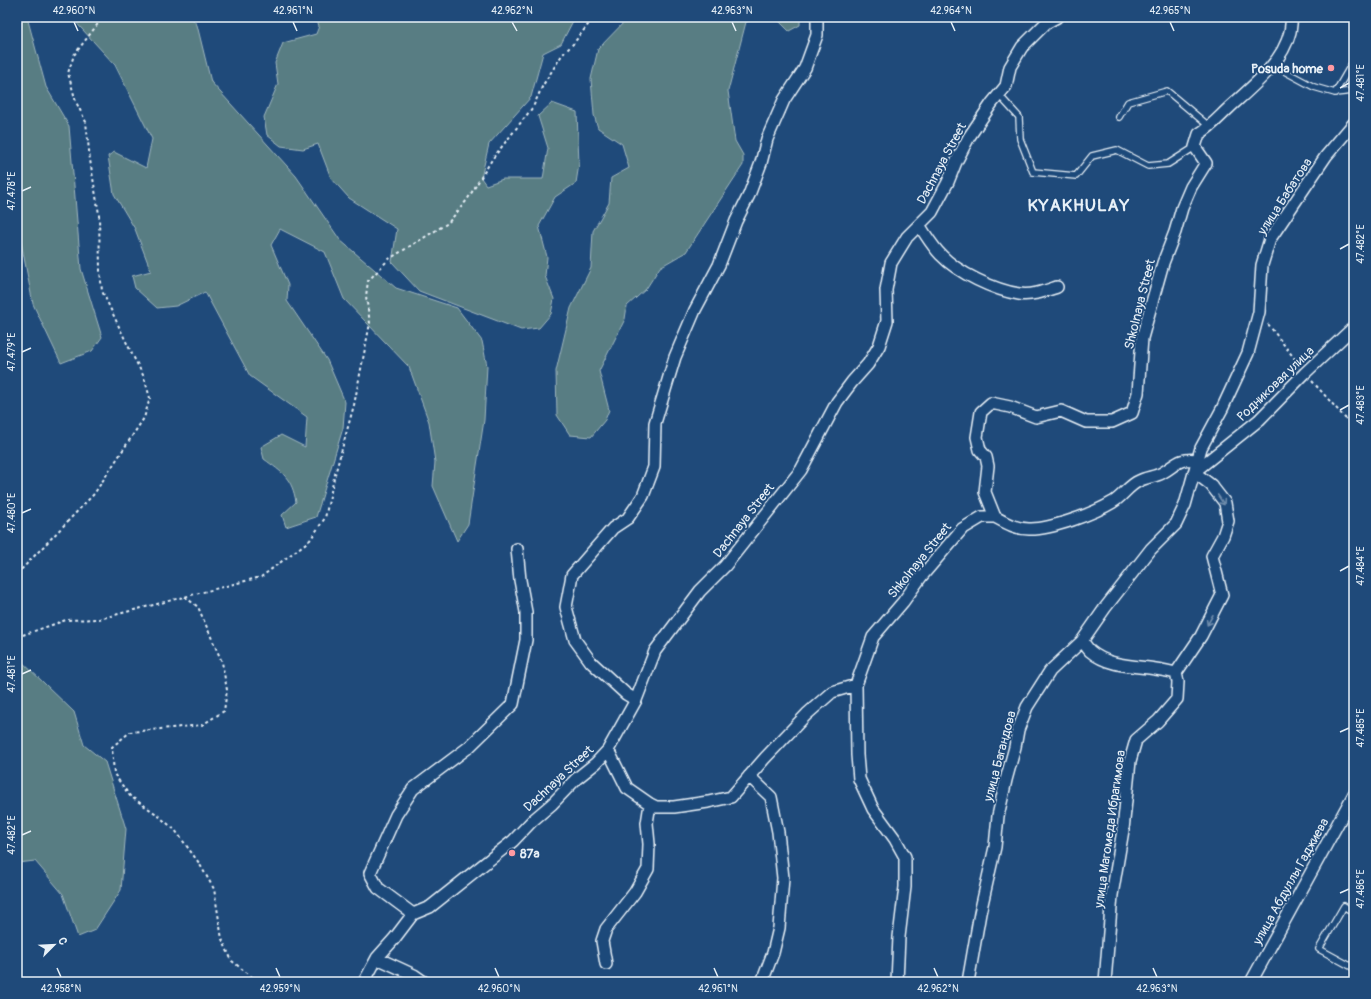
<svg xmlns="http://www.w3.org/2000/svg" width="1371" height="999" viewBox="0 0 1371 999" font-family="Pangolin,sans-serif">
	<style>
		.green { fill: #587d83; stroke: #a0b7be }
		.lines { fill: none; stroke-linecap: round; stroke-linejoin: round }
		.service-casing { stroke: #e8f1f8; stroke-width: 8 }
		.minor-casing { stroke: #e8f1f8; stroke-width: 14 }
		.path { stroke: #e8f1f8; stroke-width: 2; stroke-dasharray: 3 3; stroke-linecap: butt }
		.service { stroke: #1f4a7a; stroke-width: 5.5 }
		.minor { stroke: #1f4a7a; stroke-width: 11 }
		.oneway { stroke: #6f8dac }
		.ticks { fill: none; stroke: #e8f1f8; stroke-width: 1.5 }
		.poi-dot { fill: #ff9aa2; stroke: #1f4a7a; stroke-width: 1.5 }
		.labels { text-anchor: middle; stroke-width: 3.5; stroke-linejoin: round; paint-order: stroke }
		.poi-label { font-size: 13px; font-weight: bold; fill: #e8f1f8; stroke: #1f4a7a; text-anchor: end }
		.street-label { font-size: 13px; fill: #e8f1f8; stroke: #1f4a7a }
		.district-label { font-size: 17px; font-weight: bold; letter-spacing: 1px; fill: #e8f1f8; stroke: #1f4a7a }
		.neatline { fill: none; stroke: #e8f1f8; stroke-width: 1.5 }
		.ticks-label { font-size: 10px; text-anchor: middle; fill: #e8f1f8 }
	</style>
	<rect width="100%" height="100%" fill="#1f4a7a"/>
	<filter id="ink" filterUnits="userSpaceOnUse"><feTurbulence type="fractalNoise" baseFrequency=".025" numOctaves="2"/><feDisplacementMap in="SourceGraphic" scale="8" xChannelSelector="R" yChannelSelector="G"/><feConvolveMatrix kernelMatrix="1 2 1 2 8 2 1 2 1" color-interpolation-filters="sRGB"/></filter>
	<g filter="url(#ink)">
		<path class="green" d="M 17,17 L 27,17 L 46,87 L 69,126 L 81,269 L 102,337 L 92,351 L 61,363 L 33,304 L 17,221 Z
			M 71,17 L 191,17 L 197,25 L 211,82 L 296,176 L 340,240 L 396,288 L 457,308 L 482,341 L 487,366 L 484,420 L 468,524 L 457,541 L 433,486 L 435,462 L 429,422 L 409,367 L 344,299 L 325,252 L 280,229 L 271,245 L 288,285 L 287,301 L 327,360 L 345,402 L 343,428 L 316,517 L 286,527 L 282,515 L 296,502 C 292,478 283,473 264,459 L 261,447 L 281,435 L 305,447 L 307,417 L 250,376 L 205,292 L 176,306 L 157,308 L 135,288 L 132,276 L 151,271 L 135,229 L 114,194 L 108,156 L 114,152 L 146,168 L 152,139 L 115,65 Z
			M 316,17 L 575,17 L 561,44 L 543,53 L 531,97 L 489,144 L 481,178 L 486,185 L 503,179 L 543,179 L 548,148 L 538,116 L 552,103 L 577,112 L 579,164 L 576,183 L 555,197 L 539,226 L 547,257 L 545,276 L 554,299 L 551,314 L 539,328 L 521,330 L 419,291 L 392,262 L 397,229 L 349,198 L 331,178 L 318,144 L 303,149 L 281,146 L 267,135 L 264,117 L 278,84 L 275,63 L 283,43 L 316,34 L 319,26 Z
			M 629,17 L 757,17 L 746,22 L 728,91 L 735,141 L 743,155 L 743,165 L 686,252 L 660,267 L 646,289 L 627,306 L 625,319 L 599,371 L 609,410 L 605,420 L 591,437 L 570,435 L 557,415 L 556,371 L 571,308 L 591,268 L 593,231 L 609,203 L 611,178 L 629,168 L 622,144 L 598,128 L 594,115 L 591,79 L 598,49 Z
			M 768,17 L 800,17 L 800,25 L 789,31 L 778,20 Z
			M 17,657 L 74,712 L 84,745 L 105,762 L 126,829 L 121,890 L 95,930 L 78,937 L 63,894 L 35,861 L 18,863 L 17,862 Z"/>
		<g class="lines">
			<defs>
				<path id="service" d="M 1354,60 L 1335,93 L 1354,91
					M 1273,65 L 1314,87 L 1335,93
					M 999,95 L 1019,117 L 1020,139 L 1033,172 L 1076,176 L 1092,156 L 1117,150 L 1148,166 L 1168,164 L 1195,147
					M 1119,117 L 1128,102 L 1167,91 L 1210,127
					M 1354,913 L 1344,906 L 1319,949 L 1354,968"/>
				<path id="minor" d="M 919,225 C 926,235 932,246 941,255 C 958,273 994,290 1019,294 C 1032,296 1045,291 1057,287
					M 1194,472 L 1259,420 L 1305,373 L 1354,327
					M 995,517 C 1006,523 1016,529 1029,529 C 1050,530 1095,513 1113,502 C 1122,497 1129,485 1139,481 C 1146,477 1155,477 1162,473 C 1176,465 1179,457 1198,460
					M 1082,641 C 1085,644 1087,648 1090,651 C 1106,665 1129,666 1149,668 C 1158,669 1167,671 1176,673
					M 1176,673 L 1201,636 L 1222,595 L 1212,556 L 1223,536 L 1228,521 L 1225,503 L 1211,485 L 1194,472
					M 636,700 L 626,694 L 591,662 L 575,640 L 566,607 L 572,575 L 613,528 L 628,518 L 643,496 L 654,467 L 655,423 L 675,357 L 695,310 L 719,265 L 736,221 L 749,195 L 761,163 L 767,139 L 784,100 L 805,68 L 817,35 L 817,17
					M 608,750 L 627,788 L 650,804 L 656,807 L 674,807 L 708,802 L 731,797 L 765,758 L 807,714 L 832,692 L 856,685
					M 749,776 L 771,797 L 778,832 L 783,878 L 779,928 L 773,953 L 762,982
					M 413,914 L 378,888 L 370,873 L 396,815 L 413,789 L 469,747 L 513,704 L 526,640 L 526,612 L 520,580 L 517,549
					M 377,958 L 414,975 L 424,982
					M 606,964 L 602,941 L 606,929 L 635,892 L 648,869 L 649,844 L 647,823 L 650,804
					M 364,982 L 377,958 L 394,939 L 413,914 L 430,907 L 513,841 L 532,821 L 552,804 L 576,779 L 596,763 L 608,750 L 636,700 L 655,651 L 700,591 L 725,566 L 801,470 L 837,402 L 852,382 L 868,364 L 879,346 L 887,321 L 886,290 L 891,263 L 907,237 L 932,212 L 948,182 L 956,162 L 969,137 L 992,103 L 1006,86 L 1010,67 L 1022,47 L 1046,23 L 1057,17
					M 897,982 L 899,937 L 905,887 L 905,857 L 895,839 L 873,809 L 859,779 L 857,755 L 856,685 L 873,637 L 903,602 L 921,577 L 962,529 L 982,517 L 995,517 L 985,492 L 988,466 L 986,457 L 980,450 L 977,437 L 981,412 L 991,403 L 1010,407 L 1036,417 L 1061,411 L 1086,422 L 1112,422 L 1132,413 L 1138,393 L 1142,338 L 1163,263 L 1175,232 L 1182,208 L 1191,187 L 1206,163 L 1195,147 L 1199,134 C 1212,126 1220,116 1231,106 C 1253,86 1283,62 1290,32 C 1291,27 1291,22 1292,17
					M 968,982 L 980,913 L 995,847 L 998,816 L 1006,780 L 1015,747 L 1018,730 L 1027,707 L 1050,671 L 1082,641 L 1105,608 L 1151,549 L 1176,524 L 1185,505 L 1201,448 L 1222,409 L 1248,353 L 1259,312 L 1262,265 L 1270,239 L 1326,156 L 1354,123
					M 1105,982 L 1112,895 L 1123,830 L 1130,761 L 1136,740 L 1158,721 L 1177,699 L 1178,682 L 1176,673
					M 1251,982 L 1354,794"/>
			</defs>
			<use href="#service" class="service-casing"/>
			<use href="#minor" class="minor-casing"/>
			<path class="path" d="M 1268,324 L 1298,363
				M 1312,381 L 1354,428
				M 17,574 L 94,494 L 144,418 L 150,398 L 144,377 L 132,354 L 102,291 L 100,271 L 99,214 L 90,160 L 86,122 L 76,102 L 68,73 L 74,55 L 97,25 L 100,17
				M 185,597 L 198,607 L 222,662 L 227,690 L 224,711 L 202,725 L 130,732 L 112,747 L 114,774 L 130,796 L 155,813 L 175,830 L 199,863 L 214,889 L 222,939 L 232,961 L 258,982
				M 17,637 L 66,620 L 99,619 L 261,577 L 310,540 L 325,518 L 334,478 L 354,405 L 370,323 L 366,296 L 368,281 L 389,259 L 448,223 L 467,200 L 493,158 L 533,107 L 543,85 L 562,55 L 573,44 L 591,21 L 597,17"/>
			<use href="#service" class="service"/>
			<use href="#minor" class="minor"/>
		</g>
		<defs><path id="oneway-shaft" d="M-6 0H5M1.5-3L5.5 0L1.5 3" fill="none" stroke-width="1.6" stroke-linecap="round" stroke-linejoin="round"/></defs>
		<g class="oneway">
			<use href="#oneway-shaft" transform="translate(1221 500) rotate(57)"/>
			<use href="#oneway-shaft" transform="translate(1210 620) rotate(119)"/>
		</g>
	</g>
	<path class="ticks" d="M 74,22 L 78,31M 293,22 L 297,31M 512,22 L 517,31M 732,22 L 736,31M 951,22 L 955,31M 1170,22 L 1174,31M 1340,88 L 1349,83M 22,191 L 31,187M 1340,249 L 1349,244M 22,352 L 31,348M 1340,410 L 1349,405M 22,513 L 31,509M 1340,571 L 1349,566M 22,674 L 31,670M 1340,732 L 1349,728M 22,835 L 31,831M 1340,893 L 1349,889M 57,968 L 61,977M 276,968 L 280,977M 495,968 L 499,977M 714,968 L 718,977M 934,968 L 938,977M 1153,968 L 1157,977"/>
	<g class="poi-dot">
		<circle cx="1331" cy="68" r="4"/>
		<circle cx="512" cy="853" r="4"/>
	</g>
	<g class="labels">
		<g class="poi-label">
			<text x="1323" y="73">Posuda home</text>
			<text x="520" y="858" text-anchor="start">87а</text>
		</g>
		<g class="street-label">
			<text transform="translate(941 163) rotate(-62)" y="5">Dachnaya Street</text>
			<text transform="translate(1284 196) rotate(-57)" y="5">улица Бабатова</text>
			<text transform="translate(1139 304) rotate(-76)" y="5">Shkolnaya Street</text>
			<text transform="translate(1275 383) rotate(-44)" y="5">Родниковая улица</text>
			<text transform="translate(743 520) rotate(-52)" y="5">Dachnaya Street</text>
			<text transform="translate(919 560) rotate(-51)" y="5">Shkolnaya Street</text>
			<text transform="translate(999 756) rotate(-75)" y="5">улица Багандова</text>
			<text transform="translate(558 778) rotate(-43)" y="5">Dachnaya Street</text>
			<text transform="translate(1109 829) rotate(-82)" y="5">улица Магомеда Ибрагимова</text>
			<text transform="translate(1290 881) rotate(-61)" y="5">улица Абдуллы Гаджиева</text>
		</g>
		<g class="district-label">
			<text x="1079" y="211">KYAKHULAY</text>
		</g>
	</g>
	<rect width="1371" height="999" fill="none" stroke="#1f4a7a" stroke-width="44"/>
	<g transform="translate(54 945) rotate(66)" stroke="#1f4a7a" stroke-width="3" paint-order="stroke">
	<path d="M0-3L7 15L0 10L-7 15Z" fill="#e8f1f8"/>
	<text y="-6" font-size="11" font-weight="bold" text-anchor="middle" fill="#e8f1f8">С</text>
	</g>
	<rect x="22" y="22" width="1327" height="955" class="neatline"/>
	<g class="ticks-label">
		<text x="74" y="14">42.960°N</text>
		<text x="293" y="14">42.961°N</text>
		<text x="512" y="14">42.962°N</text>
		<text x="732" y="14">42.963°N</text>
		<text x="951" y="14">42.964°N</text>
		<text x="1170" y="14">42.965°N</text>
		<text transform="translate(1360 83) rotate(-90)" y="4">47.481°E</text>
		<text transform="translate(11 191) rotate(-90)" y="4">47.478°E</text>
		<text transform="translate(1360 244) rotate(-90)" y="4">47.482°E</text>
		<text transform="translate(11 352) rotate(-90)" y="4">47.479°E</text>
		<text transform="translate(1360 405) rotate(-90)" y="4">47.483°E</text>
		<text transform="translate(11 513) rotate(-90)" y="4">47.480°E</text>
		<text transform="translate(1360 566) rotate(-90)" y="4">47.484°E</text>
		<text transform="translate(11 674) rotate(-90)" y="4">47.481°E</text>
		<text transform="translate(1360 728) rotate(-90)" y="4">47.485°E</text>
		<text transform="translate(11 835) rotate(-90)" y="4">47.482°E</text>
		<text transform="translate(1360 889) rotate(-90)" y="4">47.486°E</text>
		<text x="61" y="992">42.958°N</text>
		<text x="280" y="992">42.959°N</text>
		<text x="499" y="992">42.960°N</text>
		<text x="718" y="992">42.961°N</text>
		<text x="938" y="992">42.962°N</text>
		<text x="1157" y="992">42.963°N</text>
	</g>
</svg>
